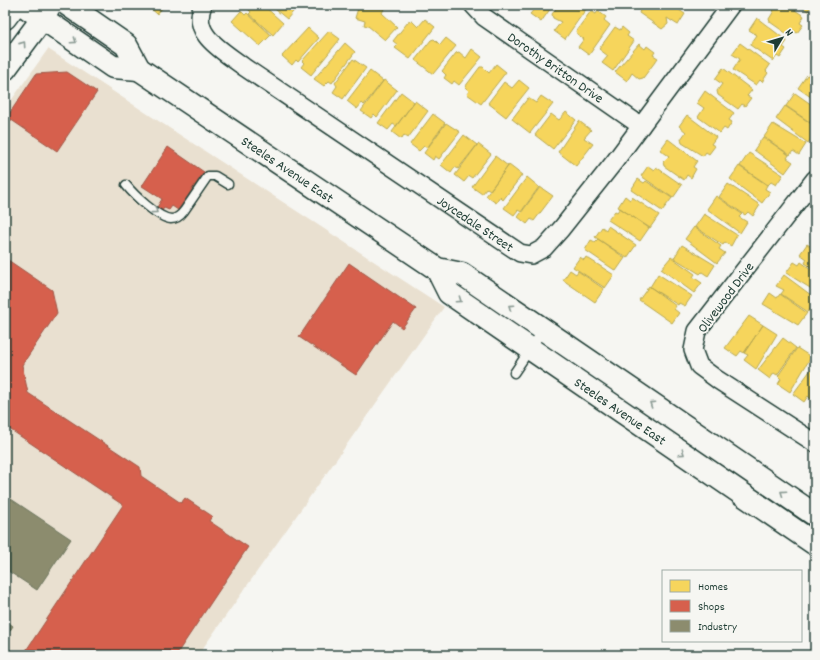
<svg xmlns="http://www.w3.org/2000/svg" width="820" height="660" viewBox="0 0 820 660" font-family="Dekko,sans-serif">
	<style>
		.built { fill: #e9e0d0 }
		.homes { fill: #f6d55c; stroke: #b6a750 }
		.shops { fill: #d6604d; stroke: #9f5646 }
		.industry { fill: #8c8c6e; stroke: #6b745d }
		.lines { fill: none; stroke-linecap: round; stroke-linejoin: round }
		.lane-casing { stroke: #1f3d34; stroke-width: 11 }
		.street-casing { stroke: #1f3d34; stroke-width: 20 }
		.secondary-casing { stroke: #1f3d34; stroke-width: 25 }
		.lane { stroke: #f6f6f2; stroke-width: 8 }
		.street { stroke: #f6f6f2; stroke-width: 17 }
		.secondary { stroke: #f6f6f2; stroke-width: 22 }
		.oneway { stroke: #8a9a93 }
		.labels { text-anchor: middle; stroke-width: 4; stroke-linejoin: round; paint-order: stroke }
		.street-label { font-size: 14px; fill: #1f3d34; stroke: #f6f6f2 }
	</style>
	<rect width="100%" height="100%" fill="#f6f6f2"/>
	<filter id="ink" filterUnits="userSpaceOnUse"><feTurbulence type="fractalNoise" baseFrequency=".025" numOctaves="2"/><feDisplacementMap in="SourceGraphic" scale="8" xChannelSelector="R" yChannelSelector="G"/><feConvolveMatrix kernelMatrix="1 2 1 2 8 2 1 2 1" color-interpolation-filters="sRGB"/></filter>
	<g filter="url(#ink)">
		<path class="built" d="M 48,49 L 444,307 L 198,655 L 5,655 L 5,109 Z"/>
		<path class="homes" d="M 147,5 L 165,5 L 157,14 Z
			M 249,5 L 263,5 L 283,23 L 273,35 L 249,14 L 251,12 L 247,8 Z
			M 270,5 L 295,5 L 297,7 L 287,19 Z
			M 359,5 L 386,5 L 382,13 L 397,27 L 385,40 L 368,26 L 364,25 L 365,21 L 355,18 Z
			M 535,5 L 553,5 L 541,22 L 530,14 L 537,6 Z
			M 559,5 L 581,5 L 586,9 L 565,39 L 554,31 L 561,22 L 553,18 L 552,14 Z
			M 642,5 L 672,5 L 685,14 L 678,25 L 667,18 L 668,24 L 662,29 L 639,13 Z
			M 767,5 L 787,5 L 804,16 L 800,23 L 803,25 L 797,33 L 794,31 L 790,36 L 770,22 L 769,19 L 774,11 Z
			M 799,5 L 812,5 L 808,11 Z
			M 241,11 L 245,15 L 247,13 L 271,35 L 260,46 L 232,21 Z
			M 591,11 L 596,14 L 598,11 L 606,17 L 604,20 L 610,25 L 589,55 L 578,47 L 584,39 L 577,34 L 576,31 Z
			M 757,18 L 787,41 L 783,47 L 786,49 L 780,58 L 777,56 L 773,61 L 750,45 L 757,35 L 749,30 Z
			M 425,19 L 435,27 L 410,59 L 395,48 L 398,45 L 393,41 L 408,22 L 412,21 L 418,27 Z
			M 615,27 L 620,30 L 622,27 L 629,33 L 627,36 L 634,41 L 613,71 L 602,63 L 608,56 L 599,49 Z
			M 308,28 L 319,38 L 298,62 L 296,60 L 292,65 L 282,56 Z
			M 329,31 L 340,39 L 311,75 L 301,67 L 304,63 L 302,61 Z
			M 446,38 L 456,46 L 433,74 L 415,60 L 431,40 L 434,39 L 440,45 Z
			M 345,43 L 355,52 L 332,83 L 329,81 L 324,86 L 314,79 Z
			M 740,43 L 770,65 L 766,71 L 768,73 L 762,82 L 760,80 L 756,85 L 733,70 L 740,59 L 732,54 Z
			M 639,44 L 645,49 L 647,46 L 655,52 L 653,55 L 658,58 L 643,78 L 639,79 L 632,73 L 627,81 L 615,72 Z
			M 472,49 L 482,57 L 459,85 L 454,81 L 452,84 L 444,78 L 446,75 L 442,71 L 456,53 L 459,52 L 466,58 Z
			M 353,59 L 366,68 L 343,99 L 333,92 L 337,86 L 335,83 Z
			M 496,64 L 506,72 L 481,104 L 467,94 L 469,91 L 465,87 L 480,67 L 483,67 L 489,73 Z
			M 815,65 L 815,80 L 808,75 Z
			M 723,68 L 752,90 L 747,96 L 751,98 L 745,106 L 742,104 L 738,109 L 718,95 L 717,91 L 722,84 L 715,79 Z
			M 370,71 L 383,81 L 364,105 L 362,103 L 357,109 L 347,101 Z
			M 807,75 L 815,81 L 815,100 L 798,88 Z
			M 384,80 L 397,90 L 377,117 L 374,114 L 371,118 L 361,111 Z
			M 519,80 L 529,88 L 506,117 L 488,103 L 504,82 L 512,88 Z
			M 705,91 L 734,113 L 729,120 L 732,122 L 727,130 L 724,128 L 720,133 L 698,117 L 704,108 L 697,103 Z
			M 401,92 L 414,102 L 396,126 L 393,124 L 388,130 L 378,123 Z
			M 795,93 L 815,107 L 814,125 L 786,106 Z
			M 541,96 L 553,104 L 530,133 L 512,119 L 528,98 L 536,103 Z
			M 415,101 L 428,111 L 408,138 L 404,135 L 401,139 L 392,132 Z
			M 785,106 L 813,125 L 811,128 L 815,133 L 808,143 L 776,119 Z
			M 566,112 L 576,120 L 553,149 L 535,135 L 551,114 L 559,120 Z
			M 433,114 L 445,123 L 427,148 L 424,146 L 419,151 L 410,144 Z
			M 687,115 L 716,137 L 711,144 L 715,146 L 709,154 L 706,152 L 703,156 L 682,143 L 681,139 L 686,132 L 679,126 Z
			M 579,121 L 591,130 L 584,138 L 593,144 L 576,166 L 558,152 Z
			M 446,123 L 460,132 L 439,159 L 435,156 L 433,160 L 424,153 Z
			M 773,124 L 806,144 L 799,155 L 793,151 L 790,155 L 764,137 Z
			M 464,135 L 477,145 L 458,169 L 455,167 L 451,173 L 441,165 Z
			M 763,137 L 789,155 L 787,158 L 793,162 L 785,173 L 754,150 Z
			M 668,139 L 697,161 L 693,167 L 696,169 L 691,178 L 687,175 L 684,180 L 664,166 L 663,162 L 669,156 L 660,150 Z
			M 478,144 L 491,154 L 472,178 L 469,176 L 464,182 L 455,175 Z
			M 749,153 L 783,175 L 776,185 L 771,182 L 768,185 L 740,166 Z
			M 495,156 L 508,166 L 490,190 L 487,188 L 482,194 L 472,187 Z
			M 509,165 L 522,175 L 503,200 L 500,197 L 496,203 L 486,196 Z
			M 648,166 L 654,170 L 656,167 L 682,185 L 673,198 L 641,176 Z
			M 739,166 L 767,185 L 765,189 L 770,192 L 762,203 L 730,179 Z
			M 527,177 L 539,187 L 521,212 L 518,210 L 514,215 L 504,208 Z
			M 638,179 L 644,183 L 646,181 L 672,198 L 662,211 L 631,190 Z
			M 728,184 L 760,205 L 753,216 L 748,212 L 745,215 L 719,197 Z
			M 540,187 L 553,196 L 534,221 L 531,219 L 527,224 L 518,217 Z
			M 625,196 L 630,200 L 632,197 L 659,215 L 650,228 L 618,207 Z
			M 716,196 L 742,214 L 739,217 L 747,222 L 740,233 L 707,209 Z
			M 620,208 L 649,228 L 640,241 L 608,220 L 615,211 L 617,212 Z
			M 704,214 L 737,235 L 731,246 L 725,242 L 723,245 L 695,227 Z
			M 608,226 L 636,245 L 627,258 L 595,237 L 602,227 L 606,230 Z
			M 694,227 L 721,246 L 719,249 L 725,253 L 717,263 L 685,239 Z
			M 815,234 L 815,246 L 810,242 Z
			M 598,239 L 625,258 L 616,271 L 585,250 L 591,240 L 595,242 Z
			M 807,244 L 815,249 L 815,270 L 805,263 L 807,259 L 800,254 Z
			M 682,245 L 715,265 L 708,276 L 702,272 L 700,274 L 674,258 Z
			M 580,257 L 584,260 L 586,257 L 614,275 L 605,288 L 573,267 Z
			M 671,257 L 695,274 L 693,277 L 702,283 L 694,293 L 661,269 Z
			M 794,262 L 799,265 L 801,262 L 815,272 L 815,291 L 786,273 Z
			M 570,270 L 576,274 L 578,271 L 604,289 L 595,302 L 563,280 Z
			M 658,274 L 692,296 L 685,306 L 679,303 L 678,305 L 650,287 Z
			M 784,275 L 815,298 L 815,302 L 808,312 L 781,294 L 784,290 L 776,286 Z
			M 649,286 L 676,306 L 674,309 L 679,313 L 672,323 L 639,300 Z
			M 770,293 L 777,298 L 780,294 L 807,313 L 798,325 L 763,304 Z
			M 749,316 L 763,325 L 744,353 L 741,351 L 737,356 L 725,348 Z
			M 763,325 L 777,334 L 756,369 L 744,360 L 748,355 L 744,353 Z
			M 783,338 L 796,348 L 777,375 L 774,373 L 770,379 L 758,370 Z
			M 797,348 L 811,357 L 790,392 L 778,384 L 781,379 L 778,376 Z
			M 815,364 L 815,393 L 811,399 L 808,396 L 804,402 L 793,394 Z"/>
		<path class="shops" d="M 67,72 L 97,92 L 57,151 L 7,117 L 36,74 Z
			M 168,147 L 204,172 L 178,210 L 172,206 L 169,210 L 164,208 L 161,212 L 156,209 L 162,199 L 142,186 Z
			M 5,258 L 52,290 L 57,313 L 22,365 L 28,393 L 140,467 L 141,476 L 181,503 L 185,498 L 212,516 L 209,521 L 248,547 L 176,655 L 23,655 L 123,505 L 5,426 Z
			M 349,263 L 416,309 L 402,328 L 393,321 L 356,375 L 299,337 Z"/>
		<path class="industry" d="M 5,495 L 71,539 L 37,590 L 5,569 Z
			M 5,620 L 13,626 L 5,638 Z"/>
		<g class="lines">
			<defs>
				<path id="lane" d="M 126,185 C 134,195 158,218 171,219 C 176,219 181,215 184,211 L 208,176 L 215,176 L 228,184
					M 514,373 L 543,330"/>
				<g id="street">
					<path id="s1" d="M 203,5 C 190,35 224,51 244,67 L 520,253 L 531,255 L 544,248 L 561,229 L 615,161 L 731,5"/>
					<path id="s2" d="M 473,5 L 484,17 L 641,126"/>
					<path d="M 815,179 L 697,331 L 693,350 L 699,366 L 718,380 L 815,443"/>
				</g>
				<g id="secondary">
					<path d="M 23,5 L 113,67 L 139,69"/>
					<path id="s3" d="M 68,5 L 126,45 L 139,69 L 437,269 L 462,274 L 815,515"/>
					<path d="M 5,18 L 15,5"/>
					<path d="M 5,69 L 42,19 L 50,5"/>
					<path id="s4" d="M 437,269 L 449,293 L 815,544"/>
				</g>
			</defs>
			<use href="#lane" class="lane-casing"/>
			<use href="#street" class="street-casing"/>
			<use href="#secondary" class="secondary-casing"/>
			<use href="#lane" class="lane"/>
			<use href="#street" class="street"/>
			<use href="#secondary" class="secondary"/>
		</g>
		<defs><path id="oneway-chevron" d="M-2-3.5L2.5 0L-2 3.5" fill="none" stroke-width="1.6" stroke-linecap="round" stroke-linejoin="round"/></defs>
		<g class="oneway">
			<use href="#oneway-chevron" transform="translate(74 41) rotate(34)"/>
			<use href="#oneway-chevron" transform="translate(23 44) rotate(-55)"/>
			<use href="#oneway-chevron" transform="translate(155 211) rotate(36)"/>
			<use href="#oneway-chevron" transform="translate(459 300) rotate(34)"/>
			<use href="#oneway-chevron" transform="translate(511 307) rotate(-146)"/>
			<use href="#oneway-chevron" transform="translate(652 404) rotate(-146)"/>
			<use href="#oneway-chevron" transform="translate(682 453) rotate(34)"/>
			<use href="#oneway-chevron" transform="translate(783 493) rotate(-146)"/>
		</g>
	</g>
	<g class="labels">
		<g class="street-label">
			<text dy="5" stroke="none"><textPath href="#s2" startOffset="104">Dorothy Britton Drive</textPath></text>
			<text dy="5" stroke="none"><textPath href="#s3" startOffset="277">Steeles Avenue East</textPath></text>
			<text dy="5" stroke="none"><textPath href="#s1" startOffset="361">Joycedale Street</textPath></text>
			<text transform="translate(725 297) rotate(-53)" y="5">Olivewood Drive</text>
			<text dy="5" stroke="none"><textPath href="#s4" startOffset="235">Steeles Avenue East</textPath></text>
		</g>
	</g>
	<rect width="820" height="660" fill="none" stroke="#f6f6f2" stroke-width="20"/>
	<rect x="10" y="10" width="800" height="640" fill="none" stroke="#1f3d34" stroke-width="1.5" filter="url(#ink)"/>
	<rect x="662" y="570" width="140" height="72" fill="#f6f6f2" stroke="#a0aca6"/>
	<rect x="670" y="580" width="20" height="12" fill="#f6d55c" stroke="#a0aca6"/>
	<text x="698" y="590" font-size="12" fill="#1f3d34">Homes</text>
	<rect x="670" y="600" width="20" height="12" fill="#d6604d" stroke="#a0aca6"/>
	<text x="698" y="610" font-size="12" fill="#1f3d34">Shops</text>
	<rect x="670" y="620" width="20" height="12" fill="#8c8c6e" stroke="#a0aca6"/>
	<text x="698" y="630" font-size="12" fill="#1f3d34">Industry</text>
	<g transform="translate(782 38) rotate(52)" stroke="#f6f6f2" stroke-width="3" paint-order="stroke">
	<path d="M0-3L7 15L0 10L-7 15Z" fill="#1f3d34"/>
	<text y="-6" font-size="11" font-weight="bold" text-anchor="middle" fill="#1f3d34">N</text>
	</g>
</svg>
